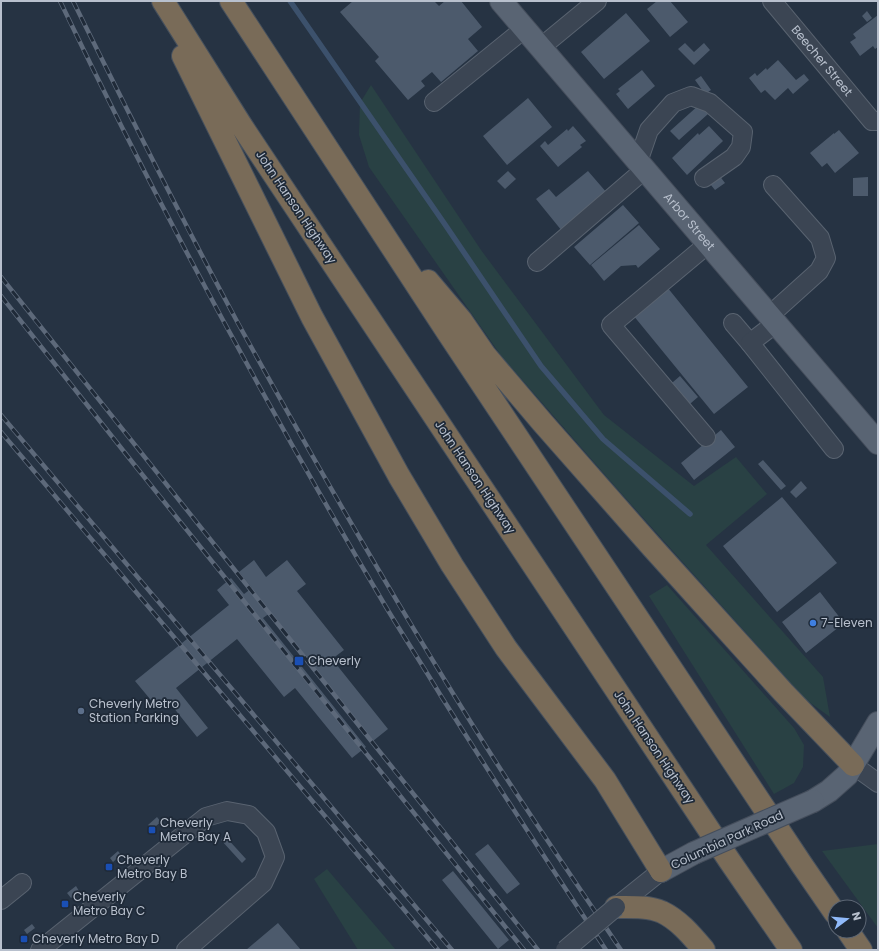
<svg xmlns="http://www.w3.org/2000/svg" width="879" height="951" viewBox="0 0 879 951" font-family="Poppins,sans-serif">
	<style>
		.green { fill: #294144 }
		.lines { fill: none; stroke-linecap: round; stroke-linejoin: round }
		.stream { stroke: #3c516c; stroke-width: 5.5 }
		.building { fill: #4c5a6c }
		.minor-casing { stroke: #596370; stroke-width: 20 }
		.major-casing { stroke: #454e5c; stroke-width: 24 }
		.highway-casing { stroke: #46505d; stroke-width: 24 }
		.minor { stroke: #3b4553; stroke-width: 18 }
		.major { stroke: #596473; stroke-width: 22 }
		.highway { stroke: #796b58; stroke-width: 22 }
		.rail-casing { stroke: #5d697a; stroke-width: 4.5 }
		.rail { stroke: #1f2a38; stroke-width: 3; stroke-dasharray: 9; stroke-linecap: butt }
		.minor-bridge-casing { stroke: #596370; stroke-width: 20; stroke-linecap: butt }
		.major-bridge-casing { stroke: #454e5c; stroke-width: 24; stroke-linecap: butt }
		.minor-bridge { stroke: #3b4553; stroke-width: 18 }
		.major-bridge { stroke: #596473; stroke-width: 22 }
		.shop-dot { fill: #3f7fe0; stroke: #1f2a38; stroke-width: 1.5 }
		.transit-dot { fill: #1a4fb4; stroke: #1f2a38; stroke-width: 1.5 }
		.service-dot { fill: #5c6f8a; stroke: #1f2a38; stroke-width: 1.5 }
		.labels { text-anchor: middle; stroke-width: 3.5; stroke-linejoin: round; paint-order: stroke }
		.street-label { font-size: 12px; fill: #b8c0cd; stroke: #1f2a38 }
		.poi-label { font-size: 12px; fill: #b8c0cd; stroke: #1f2a38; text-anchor: start }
	</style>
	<rect width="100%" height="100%" fill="#263343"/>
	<path class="green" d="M 371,85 L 481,250 L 604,415 L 694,486 L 736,457 L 767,494 L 706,545 L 823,677 L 830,717 L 805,699 L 620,492 L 502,357 L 369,167 L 359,135 L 360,103 Z
		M 667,585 L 794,728 L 804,745 L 803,767 L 794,783 L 774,794 L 649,596 Z
		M 878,844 L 878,928 L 822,851 Z
		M 327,869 L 396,950 L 358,950 L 314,879 Z"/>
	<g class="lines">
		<path class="stream" d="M 290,1 L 444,223 L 541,366 L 603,439 L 690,514"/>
	</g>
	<path class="building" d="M 353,1 L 437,1 L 435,2 L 439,6 L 445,1 L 461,1 L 482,27 L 468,39 L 478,51 L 441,82 L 432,72 L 421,81 L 425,86 L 408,100 L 375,61 L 379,57 L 340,12 Z
		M 657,1 L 670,1 L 688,22 L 670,37 L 647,9 Z
		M 867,11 L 872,18 L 867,22 L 862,16 Z
		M 626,13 L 650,41 L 604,79 L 581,52 Z
		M 878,15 L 878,47 L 875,49 L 873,46 L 860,56 L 850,42 L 856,38 L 853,34 Z
		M 685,43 L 694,52 L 704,43 L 710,50 L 694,65 L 678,49 Z
		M 778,60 L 796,80 L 804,74 L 809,80 L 793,94 L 788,88 L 775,100 L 765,90 L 761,93 L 749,78 L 755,73 L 757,76 L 766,68 L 767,70 Z
		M 642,70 L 655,86 L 628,109 L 616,94 L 620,91 L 618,89 Z
		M 701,76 L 711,90 L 705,94 L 695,80 Z
		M 528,98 L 552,127 L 507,165 L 483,136 Z
		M 700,104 L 708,114 L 679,140 L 670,131 Z
		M 573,126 L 586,141 L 580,145 L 582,147 L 558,167 L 540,146 L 545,141 L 548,145 L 567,129 L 568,131 Z
		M 709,126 L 723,141 L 687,175 L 672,158 L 698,133 L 699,135 Z
		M 839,130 L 859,153 L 835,173 L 827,163 L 822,167 L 810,153 L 834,133 L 834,134 Z
		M 508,171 L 516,179 L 505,189 L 497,181 Z
		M 588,171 L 607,193 L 562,231 L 536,199 L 549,189 L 556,197 Z
		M 716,171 L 725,183 L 715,190 L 706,179 Z
		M 868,177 L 868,196 L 853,196 L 853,178 Z
		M 623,205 L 639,223 L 590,265 L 574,247 Z
		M 639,225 L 660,249 L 638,268 L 636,265 L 621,266 L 604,281 L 591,265 Z
		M 667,287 L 748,387 L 714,414 L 633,315 Z
		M 680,376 L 698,397 L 684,409 L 666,388 Z
		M 721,430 L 735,447 L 694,480 L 681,463 Z
		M 763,460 L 786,486 L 781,490 L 758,464 Z
		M 801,481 L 807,488 L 796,498 L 790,492 Z
		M 782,497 L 837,563 L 777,612 L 723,546 Z
		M 254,560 L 266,577 L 287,560 L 306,584 L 297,591 L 344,650 L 332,659 L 388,729 L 373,741 L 270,613 L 263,618 L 366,747 L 352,758 L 295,688 L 284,697 L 237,639 L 176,688 L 208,728 L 197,737 L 165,697 L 155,705 L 135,681 L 229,605 L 217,590 L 231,578 L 244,594 L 252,588 L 239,572 Z
		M 820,592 L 844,623 L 806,653 L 782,622 Z
		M 157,817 L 161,822 L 152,829 L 148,825 Z
		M 225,836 L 246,859 L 242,863 L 221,840 Z
		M 488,844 L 520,884 L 507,894 L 475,854 Z
		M 118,851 L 121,855 L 113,862 L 110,858 Z
		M 453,871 L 509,940 L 498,949 L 442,880 Z
		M 76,886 L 79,891 L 71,898 L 67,893 Z
		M 278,923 L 301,950 L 246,950 Z
		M 32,924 L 35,928 L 27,934 L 24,930 Z"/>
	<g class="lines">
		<defs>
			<g id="minor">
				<path id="s1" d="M 772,1 L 872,121 L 878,121"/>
				<path d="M 540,48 L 597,1"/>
				<path d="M 434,102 L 524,29"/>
				<path d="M 638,162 L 649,130 L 673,103 L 691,96 L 710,103 L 743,132 L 741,147 L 734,157 L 704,178"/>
				<path d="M 537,262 L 644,170"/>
				<path d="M 769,316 L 819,271 L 826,258 L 820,238 L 773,185"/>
				<path d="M 733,323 L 750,343"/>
				<path d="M 776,323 L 750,343 L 834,449"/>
				<path d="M 706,437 L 611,325 L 708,244"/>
				<path d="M 853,765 L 878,783"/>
				<path d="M 1,900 L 22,883"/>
				<path d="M 616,907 L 661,871"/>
				<path d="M 40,950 L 206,817 L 227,811 L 249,815 L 266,832 L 275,857 L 263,883 L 186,950"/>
			</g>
			<g id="major">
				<path id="s2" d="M 501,1 L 878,443"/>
				<path d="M 813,801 L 829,791 L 847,775 L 878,723"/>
				<path d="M 661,871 L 694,853"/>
			</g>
			<path id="highway" d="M 163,1 L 241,125 L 729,860 L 791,950
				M 231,1 L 448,333 L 802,865 L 835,913
				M 183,56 L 312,317 L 399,476 L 452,565 L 506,648 L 605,780 L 661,871
				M 428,281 L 461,320 L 485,355 L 542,422 L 652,547 L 783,692 L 853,765
				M 616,907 C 631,907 648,906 662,912 C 679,920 692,936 704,950
				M 848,931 L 861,950"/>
		</defs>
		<use href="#minor" class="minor-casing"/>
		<use href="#major" class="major-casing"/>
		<use href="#highway" class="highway-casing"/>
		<use href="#minor" class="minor"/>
		<use href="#major" class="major"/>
		<use href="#highway" class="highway"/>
		<defs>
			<path id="rail" d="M 60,1 C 159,208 269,410 386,607 C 404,637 423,666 441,696 C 495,782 550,866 606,950
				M 73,1 C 127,110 181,218 239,325 C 318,468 400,610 487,748 C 530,816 576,883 621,950
				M 1,277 L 538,950
				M 1,296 L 133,463 L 524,950
				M 1,415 L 452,950
				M 1,432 L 438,950"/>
		</defs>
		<use href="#rail" class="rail-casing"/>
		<use href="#rail" class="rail"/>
		<defs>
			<path id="minor-bridge" d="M 565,950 L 616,907"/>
			<path id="major-bridge" d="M 694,853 L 813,801"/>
		</defs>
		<use href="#minor-bridge" class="minor-bridge-casing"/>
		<use href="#major-bridge" class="major-bridge-casing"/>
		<use href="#minor-bridge" class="minor-bridge"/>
		<use href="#major-bridge" class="major-bridge"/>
	</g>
	<circle class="shop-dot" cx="813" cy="623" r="4"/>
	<g class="transit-dot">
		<rect x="294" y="656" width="10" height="10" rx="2"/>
		<rect x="148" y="826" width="8" height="8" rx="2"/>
		<rect x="105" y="863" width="8" height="8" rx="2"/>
		<rect x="61" y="900" width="8" height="8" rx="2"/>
		<rect x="20" y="935" width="8" height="8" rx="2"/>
	</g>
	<circle class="service-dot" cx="81" cy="711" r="4"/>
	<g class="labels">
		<g class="street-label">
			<text dy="4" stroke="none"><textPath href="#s1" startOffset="78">Beecher Street</textPath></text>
			<text transform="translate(296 207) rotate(56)" y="4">John Hanson Highway</text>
			<text dy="4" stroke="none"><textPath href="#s2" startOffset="290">Arbor Street</textPath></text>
			<text transform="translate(475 477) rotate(56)" y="4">John Hanson Highway</text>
			<text transform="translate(654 747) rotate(56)" y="4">John Hanson Highway</text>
			<text transform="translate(727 840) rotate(-25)" y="4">Columbia Park Road</text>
		</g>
		<g class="poi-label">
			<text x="821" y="627">7-Eleven</text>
			<text x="308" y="665">Cheverly</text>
			<text x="89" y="708">Cheverly Metro<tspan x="89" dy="14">Station Parking</tspan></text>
			<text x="160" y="827">Cheverly<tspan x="160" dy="14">Metro Bay A</tspan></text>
			<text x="117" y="864">Cheverly<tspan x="117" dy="14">Metro Bay B</tspan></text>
			<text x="73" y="901">Cheverly<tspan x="73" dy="14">Metro Bay C</tspan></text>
			<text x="32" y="943">Cheverly Metro Bay D</text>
		</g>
	</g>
	<rect width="879" height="951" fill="none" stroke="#b8c0cd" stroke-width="4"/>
	<g transform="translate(847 919) rotate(74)"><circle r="19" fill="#1f2a38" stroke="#5c6674"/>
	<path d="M0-3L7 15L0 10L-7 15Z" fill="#90bafa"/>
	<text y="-6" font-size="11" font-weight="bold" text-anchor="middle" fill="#b8c0cd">N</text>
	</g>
</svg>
